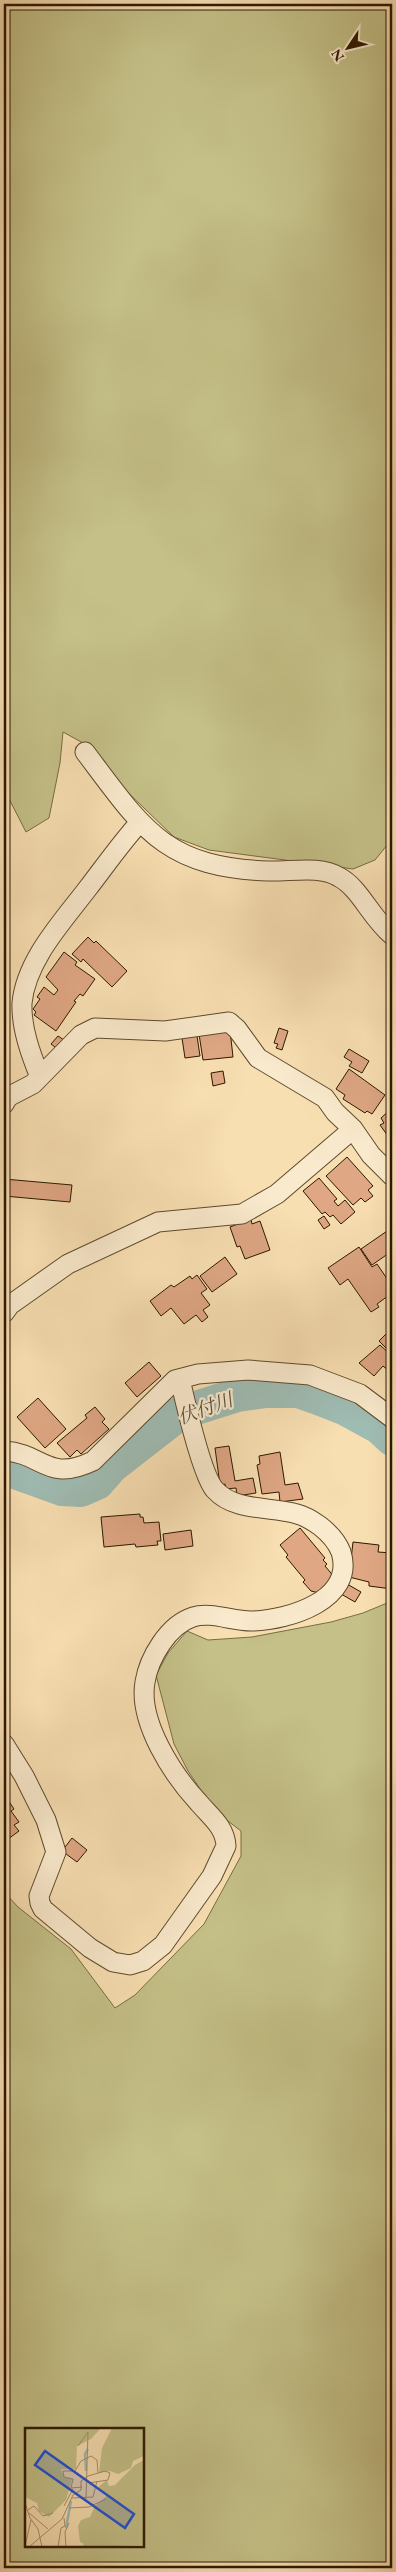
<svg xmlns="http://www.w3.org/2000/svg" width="396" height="2572" viewBox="0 0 396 2572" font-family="'EB Garamond','Noto Serif JP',serif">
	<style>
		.green { fill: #c4c087; stroke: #786c44; fill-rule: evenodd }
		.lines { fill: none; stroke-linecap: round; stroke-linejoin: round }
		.river { stroke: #9fbcb3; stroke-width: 34 }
		.building { fill: #dfa784; stroke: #2c1800 }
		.minor-casing { stroke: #5f4a2c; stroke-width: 21 }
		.minor { stroke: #faeacd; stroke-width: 19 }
		.labels { text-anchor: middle; stroke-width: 4.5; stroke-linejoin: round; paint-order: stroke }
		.water-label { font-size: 19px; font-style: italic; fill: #54513f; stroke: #faeacd }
		.inset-river { fill: none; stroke: #9fbcb3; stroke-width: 2.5 }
		.inset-road { fill: none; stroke: #a68f6b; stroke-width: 1 }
		.view { fill: #1d4ed8; fill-opacity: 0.15; stroke: #1d4ed8; stroke-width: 2.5 }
		.inset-edge { fill: none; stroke: #2c1800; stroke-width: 2.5 }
	</style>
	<rect width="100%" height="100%" fill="#f8dfb2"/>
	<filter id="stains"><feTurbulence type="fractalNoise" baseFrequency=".004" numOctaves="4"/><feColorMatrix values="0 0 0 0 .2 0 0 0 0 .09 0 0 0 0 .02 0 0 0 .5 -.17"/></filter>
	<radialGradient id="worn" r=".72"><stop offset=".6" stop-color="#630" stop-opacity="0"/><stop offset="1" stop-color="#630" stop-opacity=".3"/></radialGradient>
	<path class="green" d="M 4,4 L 392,4 L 392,839 L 375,860 L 353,869 L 209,850 L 174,837 L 116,781 L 102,760 L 83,743 L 63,732 L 60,763 L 49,818 L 26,832 L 4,789 Z
		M 392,1601 L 392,2568 L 4,2568 L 4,1863 L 5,1893 L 18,1907 L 71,1949 L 115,2008 L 135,1995 L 204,1924 L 241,1856 L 241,1831 L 215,1811 L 188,1771 L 174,1744 L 156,1675 L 168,1653 L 187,1631 L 208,1640 L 252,1637 L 331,1622 L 363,1613 ZM 26,2430 L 142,2430 L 142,2546 L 26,2546 Z"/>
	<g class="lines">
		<path class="river" d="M 4,1468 L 62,1489 L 81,1490 L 97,1483 L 112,1466 L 180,1413 L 237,1395 L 266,1391 L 298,1391 L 318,1398 L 346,1409 L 379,1427 L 392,1439"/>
	</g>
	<path class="building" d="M 88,937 L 94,943 L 96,941 L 127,971 L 112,987 L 83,959 L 81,962 L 72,954 Z
		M 64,952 L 77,962 L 75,965 L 95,979 L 83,996 L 80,994 L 74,1001 L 76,1002 L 56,1031 L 34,1015 L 36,1012 L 33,1009 L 40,999 L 37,997 L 44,987 L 54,995 L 58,990 L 46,977 Z
		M 279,1028 L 288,1031 L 282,1050 L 276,1048 L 278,1044 L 274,1043 Z
		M 230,1030 L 233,1057 L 203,1060 L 199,1034 Z
		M 58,1036 L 67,1042 L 60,1051 L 51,1044 Z
		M 197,1036 L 200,1056 L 185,1058 L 182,1038 Z
		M 349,1049 L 369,1061 L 362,1073 L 349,1066 L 352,1062 L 344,1057 Z
		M 349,1069 L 385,1095 L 372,1114 L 367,1111 L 365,1113 L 343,1099 L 345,1095 L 336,1089 Z
		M 223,1071 L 225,1083 L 213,1086 L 211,1073 Z
		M 392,1108 L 392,1136 L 388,1136 L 380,1125 L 384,1123 L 381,1118 Z
		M 347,1157 L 373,1186 L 368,1190 L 373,1196 L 365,1202 L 361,1198 L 353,1205 L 326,1176 Z
		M 319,1178 L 337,1199 L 334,1201 L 338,1206 L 345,1200 L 355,1212 L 341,1224 L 333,1215 L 330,1217 L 325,1212 L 322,1214 L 303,1191 Z
		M 4,1179 L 72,1185 L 70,1202 L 4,1196 Z
		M 324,1216 L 330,1225 L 324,1229 L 318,1220 Z
		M 251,1219 L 252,1224 L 260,1221 L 270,1250 L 245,1259 L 240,1246 L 237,1247 L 230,1227 Z
		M 390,1229 L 392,1232 L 392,1251 L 372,1265 L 361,1249 Z
		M 359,1247 L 372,1267 L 377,1264 L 392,1286 L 392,1293 L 377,1304 L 379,1307 L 371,1312 L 348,1279 L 340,1285 L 328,1268 Z
		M 225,1257 L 237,1274 L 212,1292 L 200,1276 Z
		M 197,1275 L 207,1289 L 201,1293 L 210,1305 L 203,1310 L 208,1317 L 202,1322 L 196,1315 L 184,1324 L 171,1308 L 161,1316 L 150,1301 L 171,1285 L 174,1287 L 190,1276 L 192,1279 Z
		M 392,1328 L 392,1354 L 379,1341 Z
		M 380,1345 L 392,1356 L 392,1371 L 389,1371 L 383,1366 L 374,1376 L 359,1363 Z
		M 149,1362 L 161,1376 L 137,1397 L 125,1383 Z
		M 38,1398 L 66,1429 L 45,1448 L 17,1417 Z
		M 95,1407 L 105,1419 L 102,1422 L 109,1429 L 81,1454 L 77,1450 L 70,1457 L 57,1443 L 87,1418 L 85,1415 Z
		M 229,1446 L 235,1481 L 253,1478 L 256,1493 L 237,1496 L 236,1488 L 226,1489 L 225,1484 L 220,1485 L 215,1448 Z
		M 280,1452 L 285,1485 L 298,1483 L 303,1499 L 280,1502 L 279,1492 L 262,1494 L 257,1465 L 260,1464 L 259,1456 Z
		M 140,1514 L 140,1517 L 143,1517 L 144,1523 L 159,1522 L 161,1541 L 157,1541 L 158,1545 L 136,1547 L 135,1544 L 104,1547 L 101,1517 Z
		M 300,1528 L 325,1558 L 323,1560 L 327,1564 L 325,1566 L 336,1579 L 319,1593 L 311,1591 L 303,1582 L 305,1580 L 286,1557 L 288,1555 L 280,1545 Z
		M 191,1530 L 193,1546 L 165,1550 L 163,1534 Z
		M 353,1542 L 379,1545 L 378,1552 L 392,1553 L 392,1589 L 369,1586 L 369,1582 L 349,1577 Z
		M 347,1584 L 361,1592 L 355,1602 L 341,1594 Z
		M 4,1794 L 14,1809 L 11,1811 L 19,1822 L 14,1825 L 19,1831 L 4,1842 Z
		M 72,1838 L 87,1850 L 77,1862 L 62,1851 Z"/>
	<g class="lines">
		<defs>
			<path id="minor" d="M 85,752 C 143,829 164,867 268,871 C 290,872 320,865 339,877 C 360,888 371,918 392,935
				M 40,1077 C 31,1055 21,1028 22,1003 C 26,960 63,921 88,888 C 105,866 121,843 140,822
				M 4,1104 L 8,1097 L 33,1084 L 81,1035 L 95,1028 L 165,1031 L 229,1022 L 237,1029 L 258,1058 L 325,1098 L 335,1112 L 353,1129 L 371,1155 L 392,1176
				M 4,1313 L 10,1305 L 68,1264 L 158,1222 L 242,1214 L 277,1194 L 353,1129
				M 4,1451 C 43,1453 47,1483 93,1461 L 175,1380 L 198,1374 L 248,1370 L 310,1375 L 360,1394 L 392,1418
				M 4,1744 L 24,1776 L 46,1820 L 56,1852 L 39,1896 L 40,1903 L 43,1909 L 90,1948 L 113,1962 L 130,1965 L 143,1961 L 163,1945 L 212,1876 L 226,1846 C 225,1827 211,1817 199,1803 C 173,1775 138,1722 145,1682 C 149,1658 168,1625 193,1617 C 211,1611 234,1622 253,1621 C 288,1620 356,1600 341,1552 C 337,1542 329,1533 320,1526 C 313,1521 305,1516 297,1514 C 271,1506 235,1512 215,1490 C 202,1476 185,1401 180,1379"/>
		</defs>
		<use href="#minor" class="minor-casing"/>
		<use href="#minor" class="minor"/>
	</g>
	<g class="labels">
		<g class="water-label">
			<text transform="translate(205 1408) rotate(-20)" y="7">伏付川</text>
		</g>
	</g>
	<g transform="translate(25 2428)">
		<rect width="119" height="119" fill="#f8dfb2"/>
		<path d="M 0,0 L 76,0 L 66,11 L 52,18 L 51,41 L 36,41 L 39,49 L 47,51 L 46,55 L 41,72 L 24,89 L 14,83 L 12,75 L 0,69 ZM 87,0 L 119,0 L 119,28 L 108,33 L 106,40 L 93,46 L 85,43 L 74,45 L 77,20 ZM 119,32 L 119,117 L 57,119 L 59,116 L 55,114 L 53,98 L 56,92 L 65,89 L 70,78 L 83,67 L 73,59 L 82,52 L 84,58 L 90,57 L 110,37 Z" fill="#c4c087"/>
		<path class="inset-river" d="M 61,43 L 60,26 L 63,21M 41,100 L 46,73"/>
		<path class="inset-road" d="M 53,18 L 63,4 L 61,71M 63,48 L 80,43 L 85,45 L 83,52 L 64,55M 57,59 L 46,60 L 48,51 L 39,49 L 38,43 L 50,43 L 56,33 L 66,28 L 72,32 L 73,45M 47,70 L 68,69 L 72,53M 0,75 L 5,90 L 13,101 L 17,119M 39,78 L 48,61M 44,80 L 64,79 L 81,71M 3,82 L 9,78 L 18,88 L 28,85M 4,85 L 23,101M 0,118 L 6,92M 4,119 L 37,91 L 48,67 L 56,62 L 56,53 L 63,48M 33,119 L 36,100 L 40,98 L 39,90M 41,119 L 40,104 L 44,95"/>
		<path class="view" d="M 20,23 L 109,86 L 100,100 L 10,37 Z"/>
		<rect width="119" height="119" class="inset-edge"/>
	</g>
	<rect width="396" height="2572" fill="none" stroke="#f8dfb2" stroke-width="20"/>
	<rect x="5" y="5" width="386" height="2562" fill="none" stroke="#2c1800" stroke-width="2.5"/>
	<rect x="10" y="10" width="376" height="2552" fill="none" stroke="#2c1800"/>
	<g transform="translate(348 48) rotate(235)" stroke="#faeacd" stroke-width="4" paint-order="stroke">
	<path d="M0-4L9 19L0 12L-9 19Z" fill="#2c1800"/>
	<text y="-8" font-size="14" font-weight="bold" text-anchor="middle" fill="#2c1800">N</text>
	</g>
	<rect width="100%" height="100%" filter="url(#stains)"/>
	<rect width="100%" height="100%" fill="url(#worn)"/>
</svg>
